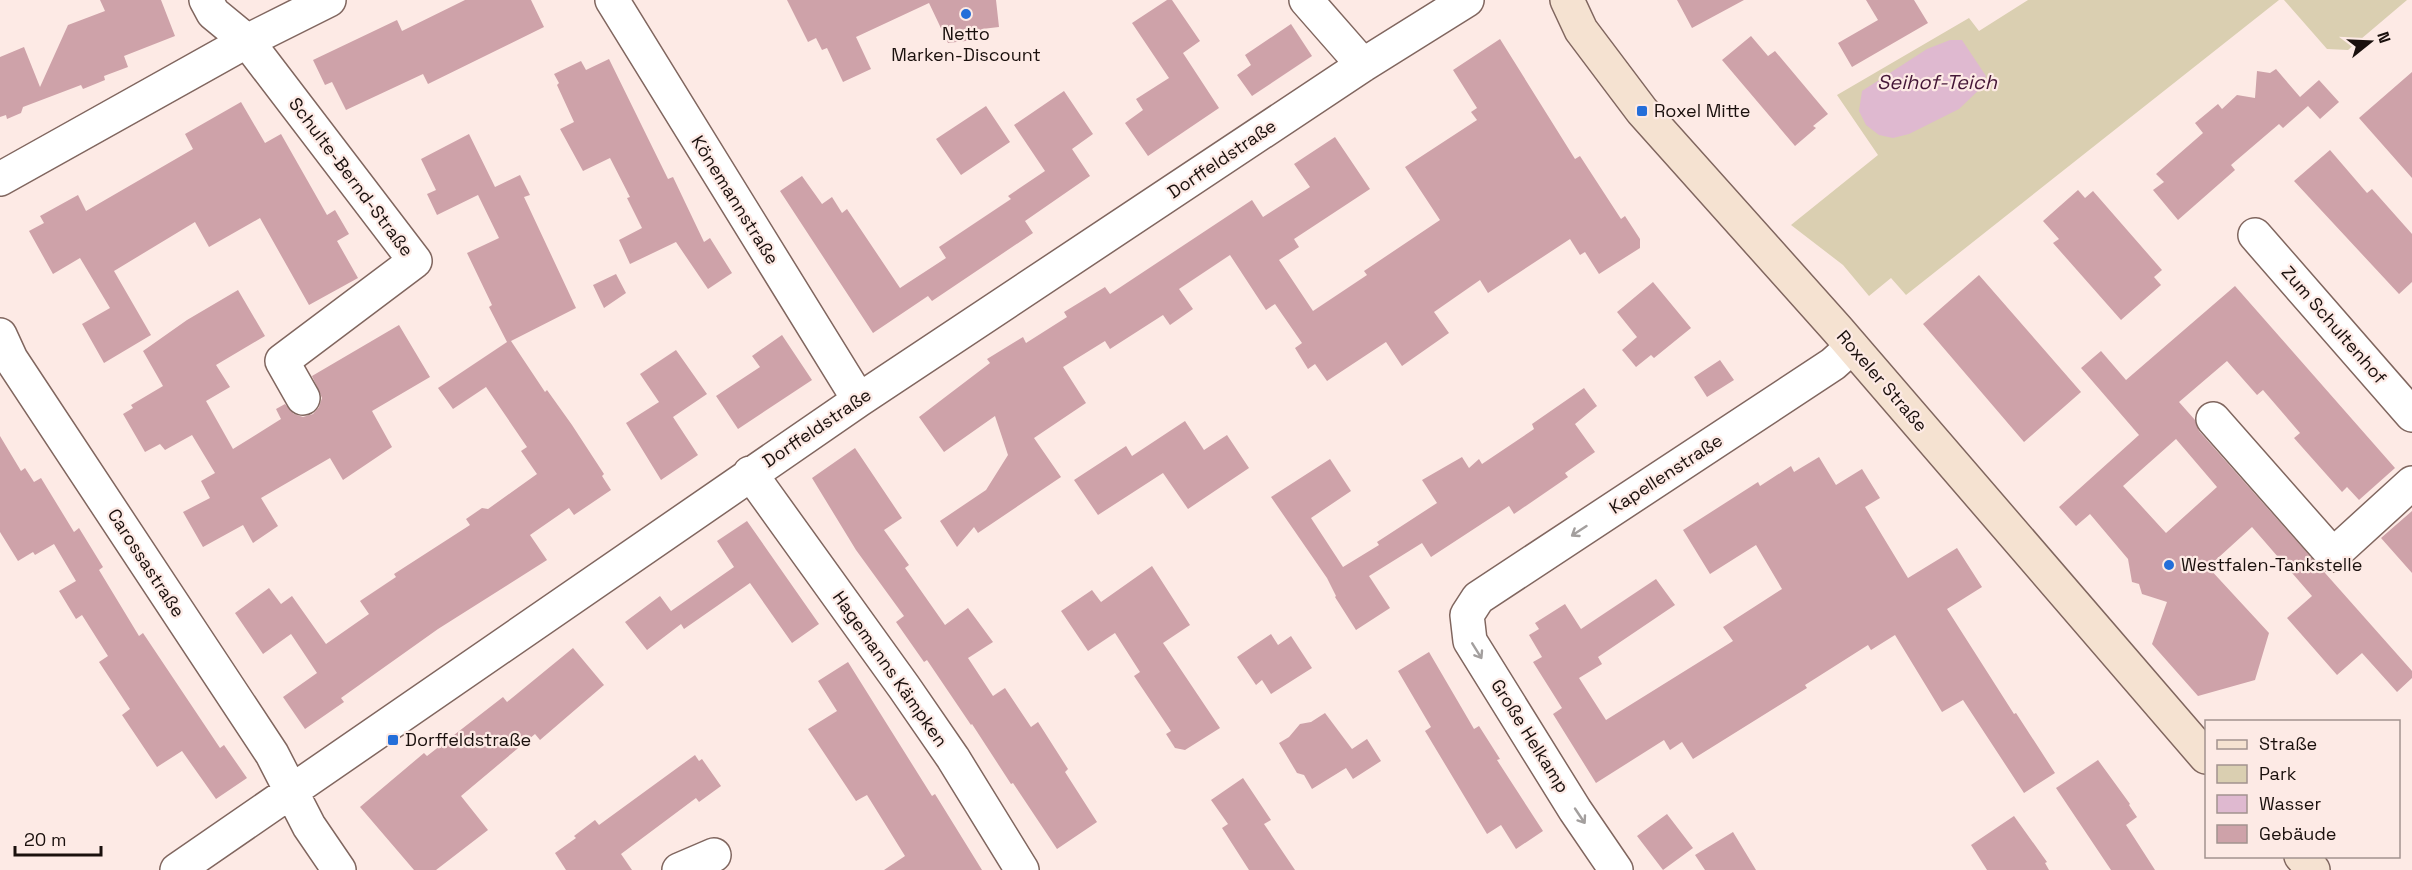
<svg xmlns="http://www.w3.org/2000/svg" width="2412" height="870" viewBox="0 0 2412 870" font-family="'Space Grotesk',sans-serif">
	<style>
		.green { fill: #dacfb1 }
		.water { fill: #dfb9d0 }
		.building { fill: #cea2a9; fill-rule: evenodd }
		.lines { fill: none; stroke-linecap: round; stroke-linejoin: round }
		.street-casing { stroke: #80665f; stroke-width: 36 }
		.secondary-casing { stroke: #80665f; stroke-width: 36 }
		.street { stroke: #fff; stroke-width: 33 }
		.secondary { stroke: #f5e2d1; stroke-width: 33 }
		.oneway { stroke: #a39f9e }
		.poi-dot { fill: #246ed9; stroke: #fdeae5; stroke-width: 2 }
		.labels { text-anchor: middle; stroke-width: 4.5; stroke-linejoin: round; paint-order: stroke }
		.poi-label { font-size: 18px; fill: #1a100d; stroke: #fdeae5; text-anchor: start }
		.street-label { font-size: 18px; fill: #1a100d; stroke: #fdeae5 }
		.water-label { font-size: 20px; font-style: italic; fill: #451737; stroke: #fdeae5 }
	</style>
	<rect width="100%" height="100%" fill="#fdeae5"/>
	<path class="green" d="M 2028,0 L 2279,0 L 1906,295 L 1891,278 L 1869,296 L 1843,265 L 1791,225 L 1878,155 L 1837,95 L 1969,18 L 1979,31 Z
		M 2284,0 L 2407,0 L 2348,50 L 2327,49 Z"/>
	<path class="water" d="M 1950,40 L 1962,40 L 1986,76 L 1981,88 L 1959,109 L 1909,134 L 1893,138 L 1879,135 L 1866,125 L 1859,111 L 1862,91 L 1927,49 Z"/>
	<path class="building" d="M 100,0 L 161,0 L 175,36 L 124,56 L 128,67 L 104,76 L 105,80 L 83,89 L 81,85 L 23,107 L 21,113 L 7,119 L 6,115 L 0,117 L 0,57 L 24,47 L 40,87 L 68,25 L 105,11 Z
		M 465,0 L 531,0 L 544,27 L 428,84 L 423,74 L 346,110 L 332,82 L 325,85 L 313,60 L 397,20 L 402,31 Z
		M 787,0 L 996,0 L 999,27 L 982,29 L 983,39 L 948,43 L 929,3 L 856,37 L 871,69 L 843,82 L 827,48 L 822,50 L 816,38 L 808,42 Z
		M 1167,0 L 1172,0 L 1200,41 L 1183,53 L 1219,108 L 1148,156 L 1125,123 L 1143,110 L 1136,99 L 1169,78 L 1132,23 Z
		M 1677,0 L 1744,0 L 1692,28 Z
		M 1866,0 L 1914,0 L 1928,23 L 1852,67 L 1838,43 L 1878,20 Z
		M 1291,24 L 1312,56 L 1252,96 L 1237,75 L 1251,65 L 1245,55 Z
		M 1751,36 L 1768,56 L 1775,51 L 1828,114 L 1813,126 L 1816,128 L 1795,146 L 1722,60 Z
		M 1500,39 L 1575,159 L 1580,156 L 1621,219 L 1625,216 L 1640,239 L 1640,248 L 1599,274 L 1585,252 L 1580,255 L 1570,239 L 1488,293 L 1480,280 L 1434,312 L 1449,333 L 1402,366 L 1386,342 L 1327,381 L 1315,364 L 1308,369 L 1295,348 L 1302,343 L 1275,304 L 1266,310 L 1230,255 L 1179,289 L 1193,309 L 1170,325 L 1163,315 L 1110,349 L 1105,341 L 1063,367 L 1086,403 L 1034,438 L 1061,477 L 978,533 L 974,527 L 957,547 L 940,521 L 986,490 L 1008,455 L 995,416 L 944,452 L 919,417 L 990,363 L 987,359 L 1023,337 L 1026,343 L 1067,317 L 1064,312 L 1105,287 L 1110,294 L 1252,200 L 1263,217 L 1310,187 L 1294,164 L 1335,137 L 1370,189 L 1294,239 L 1299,247 L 1279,260 L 1313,311 L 1367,275 L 1364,271 L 1440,220 L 1405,167 L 1477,120 L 1471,112 L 1477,108 L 1453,70 Z
		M 609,59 L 668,179 L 673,177 L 704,242 L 710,238 L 732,273 L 708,289 L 676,242 L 630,264 L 619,240 L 642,228 L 627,198 L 630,197 L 610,158 L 583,171 L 560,129 L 574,122 L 557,85 L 559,83 L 554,74 L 581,61 L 586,70 Z
		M 2276,69 L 2300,97 L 2319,80 L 2339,102 L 2320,119 L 2308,106 L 2283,128 L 2279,124 L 2231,165 L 2235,170 L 2178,220 L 2153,190 L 2164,182 L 2156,174 L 2203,133 L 2195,123 L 2218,104 L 2222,109 L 2237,95 L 2255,98 L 2257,71 L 2270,73 Z
		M 2412,72 L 2412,178 L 2359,118 Z
		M 1064,91 L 1093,134 L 1072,149 L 1090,176 L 1025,221 L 1033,233 L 932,301 L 928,296 L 873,333 L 780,191 L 802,176 L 822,204 L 832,197 L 842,213 L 847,209 L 900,288 L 946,258 L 939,247 L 1011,199 L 1008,196 L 1045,171 L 1014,125 Z
		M 241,102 L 265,143 L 281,134 L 327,215 L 335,210 L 349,234 L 337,241 L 358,278 L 309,305 L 260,218 L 209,247 L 195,222 L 114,271 L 151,335 L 104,363 L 82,324 L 110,308 L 80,258 L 53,274 L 29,231 L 44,223 L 40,216 L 78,195 L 86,211 L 193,149 L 185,134 Z
		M 986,106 L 1010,142 L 961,175 L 936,139 Z
		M 469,134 L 495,187 L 520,175 L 530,195 L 524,197 L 576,308 L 511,341 L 545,392 L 547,390 L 572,425 L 604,474 L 602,476 L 611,490 L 574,515 L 569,508 L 530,535 L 547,560 L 438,629 L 341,698 L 344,702 L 305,729 L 283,697 L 317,673 L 291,634 L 263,654 L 235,613 L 269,588 L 281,604 L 292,596 L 326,644 L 369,614 L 360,601 L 396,577 L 394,574 L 470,525 L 466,519 L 482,508 L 488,509 L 537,474 L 521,451 L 527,447 L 486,387 L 453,409 L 438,388 L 507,342 L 489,307 L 492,305 L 467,253 L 499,238 L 478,195 L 437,215 L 427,194 L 436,190 L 421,159 Z
		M 2330,150 L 2367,193 L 2372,189 L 2412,234 L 2412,282 L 2399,294 L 2294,181 Z
		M 2078,190 L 2085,198 L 2093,191 L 2162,270 L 2154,277 L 2161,285 L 2121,320 L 2053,243 L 2059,239 L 2043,221 Z
		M 616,274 L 626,293 L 604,308 L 593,285 Z
		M 1979,275 L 2081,392 L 2024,442 L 1923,324 Z
		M 1653,282 L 1691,328 L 1654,358 L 1651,355 L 1636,367 L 1622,350 L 1637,337 L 1617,312 Z
		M 2235,286 L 2395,468 L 2359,500 L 2347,487 L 2342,492 L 2294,438 L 2300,433 L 2263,390 L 2257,395 L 2227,361 L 2179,402 L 2195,420 L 2199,431 L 2412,671 L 2412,678 L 2397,692 L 2362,653 L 2337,675 L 2287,618 L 2312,596 L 2252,527 L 2208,567 L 2269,633 L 2255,680 L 2198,696 L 2152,644 L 2167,602 L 2142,594 L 2139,584 L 2132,582 L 2128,559 L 2090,514 L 2076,526 L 2059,507 L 2139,435 L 2081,368 L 2101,351 L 2126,380 ZM 2176,439 L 2217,487 L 2166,533 L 2123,486 Z
		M 238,290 L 265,336 L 216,365 L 230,387 L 206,401 L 233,449 L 281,419 L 276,409 L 285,404 L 294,414 L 303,417 L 313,414 L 319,407 L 322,398 L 312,376 L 399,325 L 430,377 L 372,411 L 392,447 L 343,480 L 330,458 L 261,498 L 278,526 L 253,543 L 243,525 L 203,547 L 183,512 L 210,498 L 201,481 L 215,473 L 192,435 L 165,450 L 160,444 L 145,452 L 123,414 L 133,408 L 131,405 L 163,386 L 143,351 L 187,320 Z
		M 782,335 L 812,380 L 738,429 L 716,396 L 760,367 L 752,356 Z
		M 676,350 L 707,394 L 673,417 L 698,455 L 661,480 L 626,423 L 659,402 L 640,374 Z
		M 1720,360 L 1734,380 L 1707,397 L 1694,377 Z
		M 1584,388 L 1597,406 L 1575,424 L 1595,452 L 1565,473 L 1568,477 L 1514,514 L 1509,506 L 1431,557 L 1422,543 L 1369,576 L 1390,608 L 1356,630 L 1335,597 L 1336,596 L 1327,578 L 1271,497 L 1330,459 L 1351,491 L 1311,518 L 1343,567 L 1379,545 L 1377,542 L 1437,503 L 1422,480 L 1462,457 L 1469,468 L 1479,459 L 1482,464 L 1534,429 L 1532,424 Z
		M 1185,421 L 1204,450 L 1227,435 L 1249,468 L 1188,509 L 1163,473 L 1098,515 L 1074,480 L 1126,446 L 1132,456 Z
		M 0,436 L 21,471 L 25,468 L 34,482 L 41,478 L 74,532 L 79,528 L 103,567 L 99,570 L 139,636 L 143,633 L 220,748 L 224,745 L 247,778 L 216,799 L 182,751 L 157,767 L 122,715 L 130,709 L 99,662 L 108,656 L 82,615 L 76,619 L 59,591 L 76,581 L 54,544 L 35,555 L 33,552 L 18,561 L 0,532 Z
		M 855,448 L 902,518 L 884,530 L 909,565 L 905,568 L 945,625 L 968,608 L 993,642 L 968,658 L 993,696 L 1005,688 L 1031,727 L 1038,722 L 1068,769 L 1065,772 L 1097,822 L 1057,849 L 1013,783 L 1011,784 L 972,724 L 971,725 L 927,660 L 924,662 L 896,622 L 904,616 L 856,550 L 812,478 Z
		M 1819,457 L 1836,485 L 1862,469 L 1880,498 L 1865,507 L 1908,578 L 1957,548 L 1982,587 L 1947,609 L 2014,714 L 2016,713 L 2055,773 L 2024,793 L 1963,700 L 1942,712 L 1895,635 L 1871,650 L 1868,645 L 1805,685 L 1807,688 L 1693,759 L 1682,742 L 1670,750 L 1664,740 L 1596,783 L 1553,714 L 1562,708 L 1533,662 L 1542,657 L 1529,635 L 1539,629 L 1535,623 L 1565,604 L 1581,629 L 1656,579 L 1675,605 L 1598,657 L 1602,664 L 1579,678 L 1606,720 L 1733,641 L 1723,627 L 1782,589 L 1756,545 L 1710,574 L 1683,530 L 1758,482 L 1760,486 L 1791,466 L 1794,472 Z
		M 2412,511 L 2412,573 L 2381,538 Z
		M 747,521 L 819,624 L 792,643 L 750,583 L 684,629 L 681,624 L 647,650 L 625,622 L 660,596 L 671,611 L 734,567 L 717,541 Z
		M 1152,566 L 1190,625 L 1163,643 L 1220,728 L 1185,750 L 1175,748 L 1166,734 L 1171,731 L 1134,676 L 1140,672 L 1115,633 L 1088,651 L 1061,611 L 1092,590 L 1101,602 Z
		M 1271,634 L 1278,645 L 1291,636 L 1312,668 L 1271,694 L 1262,680 L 1256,685 L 1237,657 Z
		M 573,648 L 604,685 L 540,740 L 535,734 L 461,796 L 488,830 L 436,870 L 414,870 L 360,807 L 424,753 L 427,756 L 503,697 L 507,702 Z
		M 1429,652 L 1474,729 L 1479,726 L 1500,759 L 1497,760 L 1543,831 L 1516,849 L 1501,825 L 1487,834 L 1425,731 L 1431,727 L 1398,671 Z
		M 848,662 L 932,796 L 935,794 L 982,870 L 884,870 L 905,856 L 867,795 L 856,801 L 808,729 L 837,711 L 818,681 Z
		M 1325,713 L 1352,749 L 1367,739 L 1381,761 L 1353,779 L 1346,768 L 1312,789 L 1304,775 L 1297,773 L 1279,743 L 1289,737 L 1300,724 L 1311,722 Z
		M 695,755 L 699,761 L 702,759 L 721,786 L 699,802 L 696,798 L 621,854 L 632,870 L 566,870 L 555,853 L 576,838 L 574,836 L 595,820 L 599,825 Z
		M 2098,760 L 2130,804 L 2129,805 L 2137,817 L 2126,825 L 2155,870 L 2111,870 L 2056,788 Z
		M 1243,778 L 1271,820 L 1264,824 L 1295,870 L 1249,870 L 1222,828 L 1228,824 L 1211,800 Z
		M 1667,814 L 1693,848 L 1663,870 L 1637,836 Z
		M 2014,816 L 2047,862 L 2045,863 L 2049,870 L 1987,870 L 1971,845 Z
		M 1733,832 L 1756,870 L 1705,870 L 1695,855 Z"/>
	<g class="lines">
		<defs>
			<path id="street" d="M 206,0 L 213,13 L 247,41 L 415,261 L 282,361 L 303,398
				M 612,0 L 859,400
				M 1306,0 L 1363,65
				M 0,179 L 247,41 L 329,0
				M 2255,235 L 2412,415
				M 0,335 L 11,359 L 272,754 L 309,826 L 339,870
				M 2213,419 L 2333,555 L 2412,483
				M 750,473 L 904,687 L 953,758 L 1022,870
				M 177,870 L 859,400 L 1363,65 L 1467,0
				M 679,870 L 714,855
				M 1616,870 L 1575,810 L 1470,641 L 1467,615 L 1478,598 L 1833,364 L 1852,347"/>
			<path id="secondary" d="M 1567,0 L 1581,30 L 1642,111 L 1837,329 L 2206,757
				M 2301,856 L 2313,870"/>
		</defs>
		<use href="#street" class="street-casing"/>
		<use href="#secondary" class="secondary-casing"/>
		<use href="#street" class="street"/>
		<use href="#secondary" class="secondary"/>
	</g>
	<defs><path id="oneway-shaft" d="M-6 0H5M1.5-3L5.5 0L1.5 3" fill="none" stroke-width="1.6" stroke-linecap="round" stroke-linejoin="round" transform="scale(1.5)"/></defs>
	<g class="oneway">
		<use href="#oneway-shaft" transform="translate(1579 531) rotate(147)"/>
		<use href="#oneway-shaft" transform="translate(1477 651) rotate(58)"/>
		<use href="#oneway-shaft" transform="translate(1580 816) rotate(56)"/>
	</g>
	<g class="poi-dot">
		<circle cx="966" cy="14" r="6"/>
		<rect x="1636" y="105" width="12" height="12" rx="3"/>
		<circle cx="2169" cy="565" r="6"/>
		<rect x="387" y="734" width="12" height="12" rx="3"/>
	</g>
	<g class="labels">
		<g class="poi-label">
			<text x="966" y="40" text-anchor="middle">Netto<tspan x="966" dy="21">Marken-Discount</tspan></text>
			<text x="1654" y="117">Roxel Mitte</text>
			<text x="2181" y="571">Westfalen-Tankstelle</text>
			<text x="405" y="746">Dorffeldstraße</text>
		</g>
		<g class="street-label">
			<text transform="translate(1222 159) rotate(-34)" y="6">Dorffeldstraße</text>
			<text transform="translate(351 177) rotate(53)" y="6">Schulte-Bernd-Straße</text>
			<text transform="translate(735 200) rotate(58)" y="6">Könemannstraße</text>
			<text transform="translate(2334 325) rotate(49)" y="6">Zum Schultenhof</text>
			<text transform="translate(1882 381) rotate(49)" y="6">Roxeler Straße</text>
			<text transform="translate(817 428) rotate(-34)" y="6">Dorffeldstraße</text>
			<text transform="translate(1666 474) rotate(-33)" y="6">Kapellenstraße</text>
			<text transform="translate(146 563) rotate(57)" y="6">Carossastraße</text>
			<text transform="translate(890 669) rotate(55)" y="6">Hagemanns Kämpken</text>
			<text transform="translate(1530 736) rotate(58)" y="6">Große Helkamp</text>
		</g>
		<g class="water-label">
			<text x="1937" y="89">Seihof-Teich</text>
		</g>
	</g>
	<rect x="2205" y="720" width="195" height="138" fill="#fdeae5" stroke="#a2938f" stroke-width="1.5"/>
	<rect x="2217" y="740" width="30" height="9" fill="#f5e2d1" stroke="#a2938f" stroke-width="1.5"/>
	<text x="2259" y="750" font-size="18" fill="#1a100d">Straße</text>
	<rect x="2217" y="765" width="30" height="18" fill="#dacfb1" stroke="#a2938f" stroke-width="1.5"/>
	<text x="2259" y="780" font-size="18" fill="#1a100d">Park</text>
	<rect x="2217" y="795" width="30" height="18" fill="#dfb9d0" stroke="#a2938f" stroke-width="1.5"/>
	<text x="2259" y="810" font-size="18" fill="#1a100d">Wasser</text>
	<rect x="2217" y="825" width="30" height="18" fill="#cea2a9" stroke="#a2938f" stroke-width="1.5"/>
	<text x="2259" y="840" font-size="18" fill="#1a100d">Gebäude</text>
	<g transform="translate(2370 42) rotate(72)" stroke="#fdeae5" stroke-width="4.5" paint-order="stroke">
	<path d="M0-4.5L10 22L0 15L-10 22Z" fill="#1a100d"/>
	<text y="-9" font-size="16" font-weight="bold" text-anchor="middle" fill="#1a100d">N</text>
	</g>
	<path d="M15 846v9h86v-9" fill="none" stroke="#1a100d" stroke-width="3"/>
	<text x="24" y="846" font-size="18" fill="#1a100d" stroke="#fdeae5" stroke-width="4.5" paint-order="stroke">20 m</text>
</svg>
